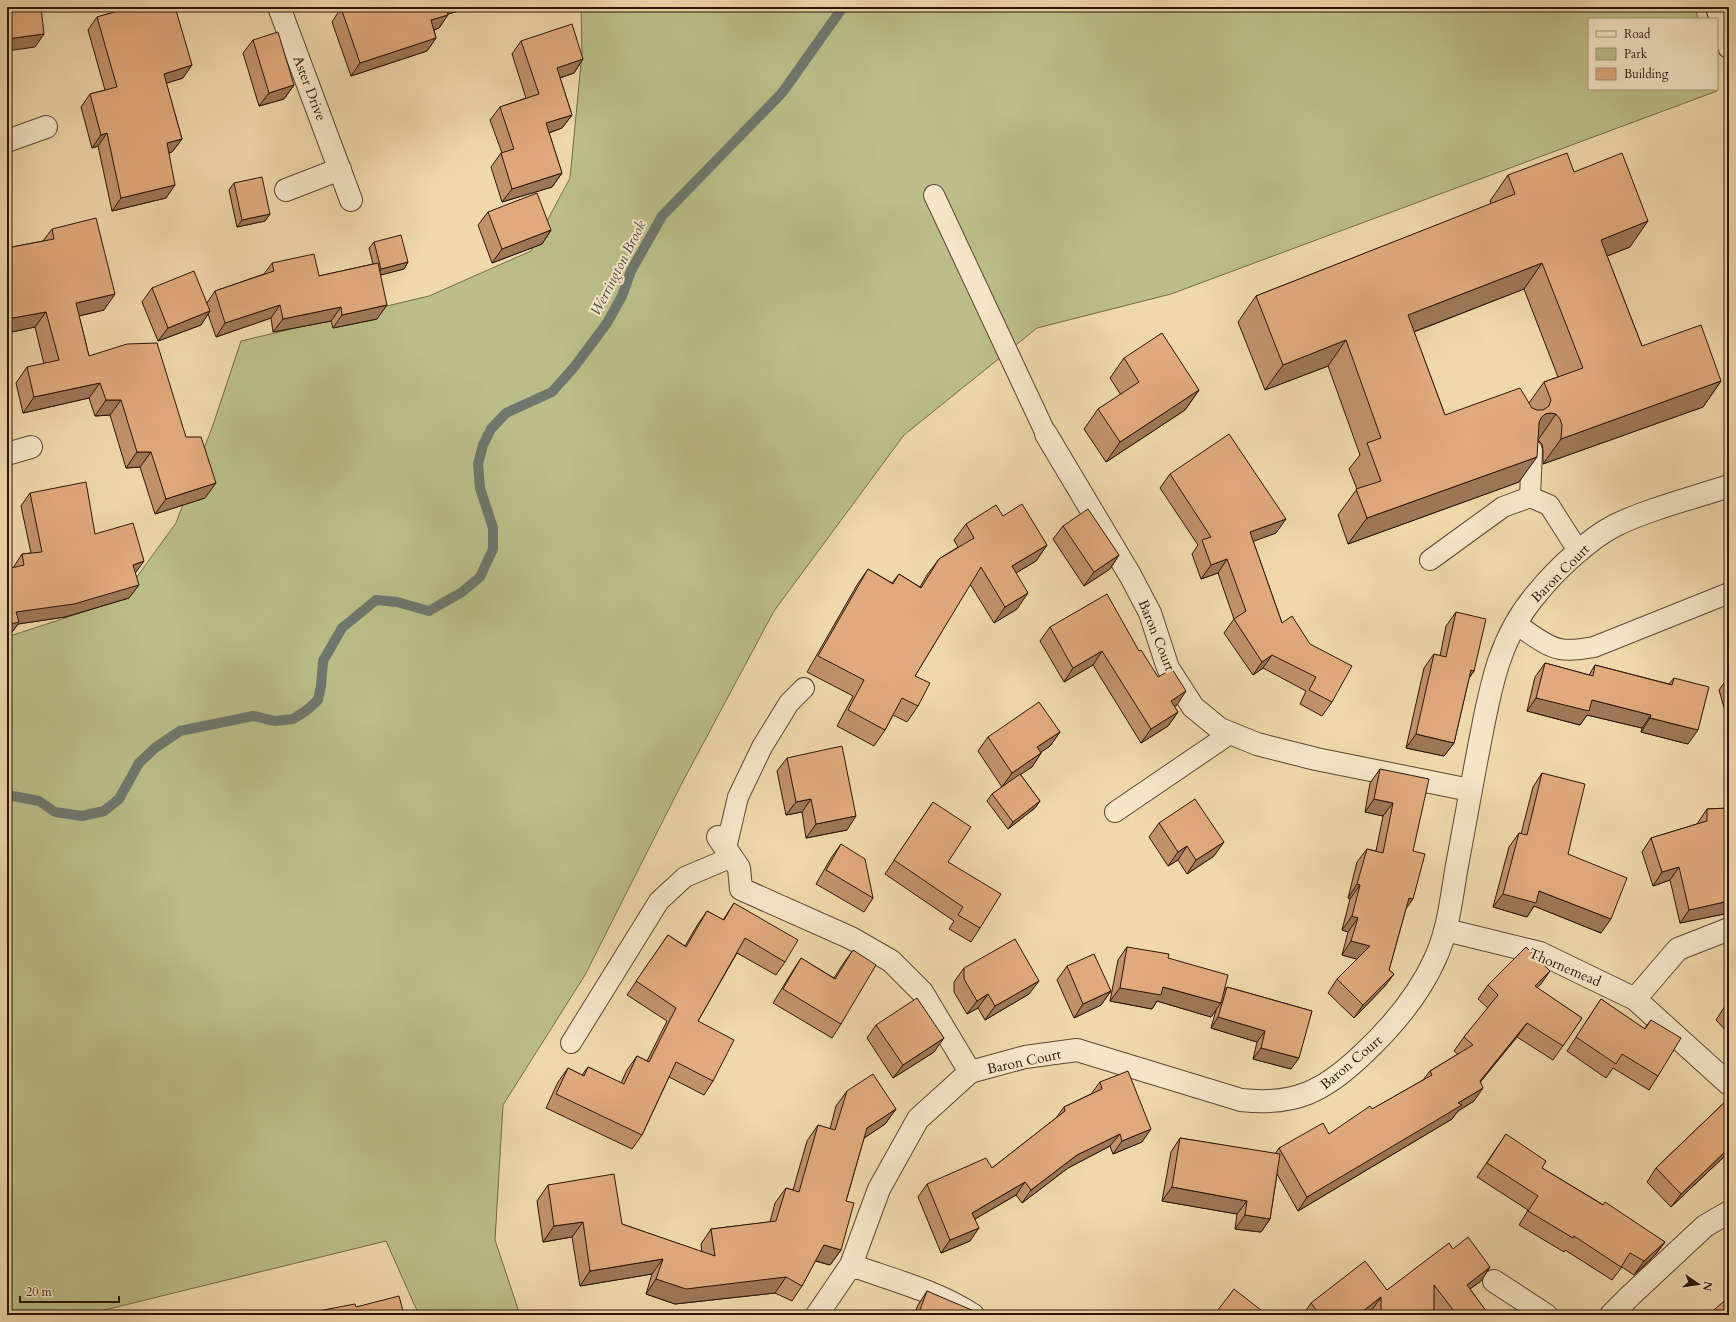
<svg xmlns="http://www.w3.org/2000/svg" width="1736" height="1322" viewBox="0 0 1736 1322" font-family="Cardo,serif">
	<style>
		.green { fill: #bbbe88; stroke: #746a4a }
		.lines { fill: none; stroke-linecap: round; stroke-linejoin: round }
		.stream { stroke: #6f776e; stroke-width: 10 }
		.lane-casing { stroke: #5d4634; stroke-width: 22 }
		.street-casing { stroke: #5d4634; stroke-width: 24 }
		.secondary-casing { stroke: #2c150c; stroke-width: 24 }
		.lane { stroke: #f5e6c8; stroke-width: 20 }
		.street { stroke: #f5e6c8; stroke-width: 22 }
		.secondary { stroke: #f5e6c8; stroke-width: 22 }
		.wall { fill: #c2926b; stroke: #2c150c; fill-rule: evenodd }
		.shaded-wall { fill: #9e7757; stroke: #2c150c }
		.building { fill: #e1aa7c; stroke: #2c150c; fill-rule: evenodd }
		.labels { text-anchor: middle; stroke-width: 4; stroke-linejoin: round; paint-order: stroke }
		.street-label { font-size: 14px; fill: #2c150c; stroke: #f5e6c8 }
		.water-label { font-size: 15px; font-style: italic; fill: #534e45; stroke: #f5e6c8 }
	</style>
	<rect width="100%" height="100%" fill="#efd8ab"/>
	<filter id="stains"><feTurbulence type="fractalNoise" baseFrequency=".005" numOctaves="4"/><feColorMatrix values="0 0 0 0 .2 0 0 0 0 .09 0 0 0 0 .02 0 0 0 .5 -.17"/></filter>
	<radialGradient id="worn" r=".72"><stop offset=".6" stop-color="#630" stop-opacity="0"/><stop offset="1" stop-color="#630" stop-opacity=".3"/></radialGradient>
	<path class="green" d="M 581,7 L 1695,7 L 1698,19 L 1589,19 L 1589,89 L 1716,89 L 1717,91 L 1171,294 L 1037,328 L 904,435 L 774,611 L 682,783 L 585,975 L 503,1105 L 495,1240 L 519,1312 L 523,1315 L 419,1315 L 386,1241 L 84,1315 L 7,1315 L 7,637 L 120,600 L 176,523 L 213,425 L 241,341 L 429,296 L 531,251 L 570,178 L 582,53 Z"/>
	<g class="lines">
		<path class="stream" d="M 7,795 L 39,801 L 55,812 L 82,816 L 104,811 L 119,799 L 139,763 L 155,748 L 180,731 L 253,716 L 275,721 L 293,719 L 307,710 L 318,700 L 321,686 L 323,661 L 342,628 L 376,600 L 397,602 L 429,611 L 462,592 L 480,577 L 493,549 L 493,528 L 480,488 L 478,464 L 483,445 L 491,429 L 506,413 L 552,392 L 575,366 L 607,323 L 622,296 L 631,271 L 662,216 L 782,93 L 843,7"/>
		<defs>
			<path id="lane" d="M 934,195 L 1046,434
				M 1530,497 L 1532,450
				M 1430,560 L 1503,507 L 1530,497 L 1549,505 L 1579,552
				M 1516,624 C 1529,632 1544,646 1560,649 C 1571,651 1583,649 1594,647 L 1729,593
				M 1115,812 L 1231,733
				M 726,848 L 738,797 L 762,747 L 789,703 L 804,688
				M 571,1043 L 659,901 L 685,877 L 732,857"/>
			<path id="street" d="M 279,7 L 351,200
				M 7,141 L 46,127
				M 286,190 L 340,169
				M 1046,434 L 1130,575 L 1150,613 L 1168,668 L 1193,707 L 1220,729 L 1257,744 L 1316,759 L 1470,790
				M 7,454 L 31,447
				M 718,837 L 739,868 L 741,889 L 851,938 L 891,961 L 922,992 L 970,1072
				M 1446,930 L 1540,953 L 1635,999 L 1729,1084
				M 1635,999 L 1678,949 L 1729,929
				M 851,1265 C 892,1280 937,1291 973,1315
				M 1494,1281 L 1546,1315
				M 817,1315 L 851,1265 L 879,1189 L 918,1119 L 970,1072 L 1025,1057 L 1077,1050 L 1241,1100 C 1295,1106 1324,1091 1362,1055 C 1392,1027 1418,997 1435,959 C 1448,931 1451,901 1456,871 C 1464,829 1471,788 1479,747 C 1490,690 1498,637 1539,591 C 1557,569 1589,539 1614,526 C 1648,509 1693,498 1729,486
				M 1611,1315 L 1631,1295 L 1705,1226 L 1729,1212"/>
			<path id="secondary" d="M 1717,7 L 1729,47"/>
		</defs>
		<use href="#lane" class="lane-casing"/>
		<use href="#street" class="street-casing"/>
		<use href="#secondary" class="secondary-casing"/>
		<use href="#lane" class="lane"/>
		<use href="#street" class="street"/>
		<use href="#secondary" class="secondary"/>
	</g>
	<path class="wall" d="M 117,7 L 175,7 L 183,78 L 166,83 L 182,139 L 172,152 L 169,153 L 166,198 L 112,211 L 98,146 L 92,148 L 81,107 L 90,94 L 105,90 L 88,30 L 97,17 L 119,11 Z
		M 345,7 L 472,7 L 448,14 L 439,28 L 434,30 L 436,38 L 427,51 L 351,76 L 332,22 L 341,8 Z
		M 253,40 L 294,85 L 284,99 L 259,106 L 243,53 Z
		M 521,41 L 583,59 L 574,73 L 560,78 L 572,115 L 562,128 L 549,133 L 562,173 L 552,187 L 502,202 L 491,167 L 501,153 L 502,153 L 490,120 L 500,107 L 526,98 L 512,54 Z
		M 1574,172 L 1630,247 L 1607,256 L 1642,346 L 1721,381 L 1703,407 L 1543,464 L 1543,450 L 1542,444 L 1538,440 L 1519,482 L 1348,544 L 1338,515 L 1357,489 L 1349,469 L 1360,455 L 1328,366 L 1265,390 L 1238,322 L 1256,296 L 1491,204 L 1490,201 L 1508,175 ZM 1524,289 L 1558,377 L 1544,382 L 1529,403 L 1445,415 L 1414,332 Z
		M 234,183 L 270,214 L 265,221 L 237,227 L 229,190 Z
		M 488,212 L 551,230 L 542,244 L 492,263 L 478,225 Z
		M 52,229 L 104,310 L 79,316 L 89,356 L 205,498 L 155,514 L 140,467 L 126,468 L 110,415 L 95,416 L 89,398 L 23,413 L 16,383 L 27,367 L 44,364 L 35,327 L 7,333 L 7,248 L 43,241 Z
		M 374,242 L 408,262 L 404,269 L 380,275 L 377,319 L 333,328 L 331,321 L 273,332 L 271,318 L 216,337 L 208,314 L 201,325 L 158,341 L 142,302 L 152,288 L 207,303 L 215,291 L 264,274 L 272,263 L 319,276 L 373,264 L 369,248 Z
		M 1124,358 L 1199,390 L 1185,410 L 1106,462 L 1084,429 L 1098,409 L 1121,395 L 1110,378 Z
		M 1170,474 L 1276,533 L 1253,541 L 1282,623 L 1332,702 L 1322,716 L 1300,704 L 1306,691 L 1263,668 L 1253,675 L 1224,633 L 1234,619 L 1218,573 L 1201,579 L 1192,554 L 1198,545 L 1160,488 Z
		M 30,493 L 95,534 L 135,573 L 129,598 L 65,617 L 18,624 L 9,636 L 13,568 L 22,554 L 31,553 L 21,506 Z
		M 1003,516 L 1047,545 L 1036,561 L 1016,573 L 1017,609 L 994,623 L 970,584 L 915,676 L 918,706 L 907,722 L 893,715 L 885,730 L 874,746 L 837,726 L 853,696 L 807,672 L 857,585 L 868,569 L 892,583 L 899,574 L 920,587 L 927,575 L 939,559 L 958,547 L 954,540 L 966,524 Z
		M 1063,526 L 1119,555 L 1110,569 L 1084,586 L 1053,539 Z
		M 1456,612 L 1474,671 L 1469,678 L 1454,743 L 1444,756 L 1406,748 L 1424,668 L 1434,654 L 1440,656 L 1446,626 Z
		M 1050,627 L 1158,677 L 1177,705 L 1174,706 L 1178,712 L 1168,726 L 1141,743 L 1093,665 L 1064,682 L 1040,641 Z
		M 1729,641 L 1729,649 L 1727,643 Z
		M 1545,663 L 1589,675 L 1595,665 L 1669,684 L 1674,678 L 1688,744 L 1641,732 L 1642,728 L 1587,715 L 1580,725 L 1527,711 L 1535,677 Z
		M 1729,676 L 1729,725 L 1719,690 Z
		M 1060,732 L 1050,746 L 1041,752 L 1041,753 L 1032,767 L 1020,774 L 1040,801 L 1035,808 L 1008,829 L 987,801 L 992,794 L 1002,787 L 978,751 L 988,737 Z
		M 787,758 L 847,830 L 806,838 L 802,812 L 786,815 L 777,771 Z
		M 1380,769 L 1413,851 L 1406,908 L 1389,970 L 1394,974 L 1384,987 L 1354,1018 L 1328,993 L 1337,979 L 1357,959 L 1342,955 L 1348,932 L 1342,930 L 1350,899 L 1348,898 L 1357,862 L 1367,849 L 1376,851 L 1383,816 L 1365,812 L 1370,783 Z
		M 1542,773 L 1568,854 L 1601,933 L 1534,906 L 1527,917 L 1493,907 L 1509,847 L 1519,833 L 1521,834 L 1533,787 Z
		M 933,802 L 948,862 L 980,928 L 971,942 L 949,929 L 954,921 L 885,874 Z
		M 1729,808 L 1729,913 L 1680,923 L 1670,880 L 1653,886 L 1642,852 L 1651,838 L 1697,824 L 1707,809 Z
		M 1159,823 L 1214,856 L 1187,874 L 1178,860 L 1168,866 L 1149,837 Z
		M 841,844 L 873,898 L 864,912 L 816,884 L 831,858 Z
		M 734,903 L 785,962 L 776,975 L 737,953 L 698,1021 L 713,1081 L 704,1095 L 669,1077 L 642,1135 L 632,1149 L 546,1108 L 558,1082 L 568,1068 L 582,1075 L 588,1067 L 621,1083 L 627,1070 L 637,1056 L 647,1061 L 667,1021 L 627,995 L 668,935 L 685,946 L 698,924 L 707,911 L 723,920 Z
		M 1127,947 L 1168,958 L 1223,992 L 1227,987 L 1312,1011 L 1291,1069 L 1253,1059 L 1257,1042 L 1211,1028 L 1216,1010 L 1211,1017 L 1157,1001 L 1152,1009 L 1110,1001 L 1118,960 Z
		M 853,950 L 841,1024 L 832,1038 L 773,1003 L 792,972 L 801,958 L 834,978 L 843,964 Z
		M 1067,966 L 1111,991 L 1101,1005 L 1074,1018 L 1057,980 Z
		M 964,968 L 1029,994 L 985,1020 L 978,1008 L 967,1014 L 954,992 L 954,982 Z
		M 1541,984 L 1537,988 L 1582,1018 L 1553,1060 L 1517,1037 L 1480,1082 L 1474,1101 L 1458,1111 L 1452,1119 L 1298,1211 L 1277,1174 L 1270,1219 L 1261,1232 L 1235,1229 L 1237,1214 L 1162,1201 L 1171,1152 L 1180,1138 L 1275,1154 L 1279,1148 L 1329,1134 L 1423,1080 L 1430,1071 L 1458,1054 L 1454,1051 L 1464,1037 L 1488,1008 L 1478,999 L 1488,985 Z
		M 1601,999 L 1644,1029 L 1651,1020 L 1658,1076 L 1649,1090 L 1613,1068 L 1606,1078 L 1567,1051 Z
		M 1729,1003 L 1729,1034 L 1716,1020 L 1725,1006 Z
		M 876,1025 L 934,1052 L 893,1078 L 867,1038 Z
		M 1100,1082 L 1142,1142 L 1113,1154 L 1110,1146 L 1068,1168 L 1022,1203 L 1016,1195 L 975,1219 L 970,1241 L 941,1253 L 918,1197 L 927,1184 L 992,1168 L 1056,1118 L 1064,1107 L 1091,1094 Z
		M 847,1091 L 896,1109 L 885,1124 L 864,1138 L 846,1201 L 841,1250 L 830,1265 L 815,1261 L 802,1286 L 792,1301 L 775,1293 L 675,1304 L 646,1294 L 652,1274 L 580,1286 L 572,1237 L 543,1242 L 537,1201 L 548,1185 L 622,1224 L 702,1252 L 701,1244 L 711,1229 L 770,1222 L 775,1203 L 786,1188 L 793,1190 L 807,1141 L 818,1125 L 830,1129 L 836,1106 Z
		M 1729,1098 L 1729,1152 L 1671,1207 L 1647,1182 L 1656,1168 Z
		M 1506,1134 L 1542,1168 L 1665,1242 L 1655,1255 L 1634,1275 L 1622,1267 L 1612,1280 L 1565,1250 L 1564,1252 L 1519,1225 L 1528,1210 L 1477,1177 Z
		M 1453,1249 L 1490,1267 L 1481,1281 L 1470,1289 L 1489,1315 L 1437,1315 L 1434,1310 L 1430,1315 L 1372,1315 L 1372,1310 L 1366,1315 L 1303,1315 L 1311,1303 L 1387,1290 Z
		M 927,1291 L 973,1315 L 914,1315 L 918,1305 Z"/>
	<path class="shaded-wall" d="M 443,7 L 472,7 L 435,18 Z
		M 448,15 L 439,28 L 421,34 L 431,20 Z
		M 44,34 L 35,47 L 7,51 L 7,39 Z
		M 436,38 L 427,51 L 351,76 L 360,63 Z
		M 583,59 L 574,73 L 547,82 L 557,68 Z
		M 192,65 L 183,78 L 155,87 L 164,74 Z
		M 294,85 L 284,99 L 259,106 L 269,93 Z
		M 572,115 L 562,128 L 537,137 L 546,123 Z
		M 107,133 L 98,146 L 92,148 L 101,135 Z
		M 182,139 L 172,152 L 158,156 L 167,143 Z
		M 562,173 L 552,187 L 502,202 L 512,189 Z
		M 175,185 L 166,198 L 112,211 L 121,198 Z
		M 270,214 L 265,221 L 237,227 L 242,220 Z
		M 1648,221 L 1630,247 L 1582,266 L 1601,240 Z
		M 551,230 L 542,244 L 492,263 L 502,249 Z
		M 408,262 L 404,269 L 377,276 L 381,269 Z
		M 1542,263 L 1524,289 L 1390,341 L 1408,315 Z
		M 115,294 L 104,310 L 66,319 L 76,303 Z
		M 280,305 L 271,318 L 216,337 L 225,323 Z
		M 387,305 L 377,319 L 333,328 L 342,315 Z
		M 341,307 L 331,321 L 273,332 L 283,319 Z
		M 210,311 L 201,325 L 158,341 L 168,328 Z
		M 46,312 L 35,327 L 7,333 L 7,319 Z
		M 1346,340 L 1328,366 L 1265,390 L 1283,365 Z
		M 1721,381 L 1703,407 L 1543,464 L 1561,439 Z
		M 100,383 L 89,398 L 23,413 L 34,397 Z
		M 1199,390 L 1185,410 L 1106,462 L 1120,442 Z
		M 106,400 L 121,400 L 110,415 L 95,416 Z
		M 1550,413 L 1556,414 L 1538,440 L 1532,439 L 1541,418 L 1545,414 Z
		M 137,452 L 151,452 L 140,467 L 126,468 Z
		M 1537,457 L 1519,482 L 1348,544 L 1367,518 Z
		M 216,483 L 205,498 L 155,514 L 166,499 Z
		M 1286,519 L 1276,533 L 1241,546 L 1250,532 Z
		M 1047,545 L 1036,561 L 1001,582 L 1012,566 Z
		M 1119,555 L 1110,569 L 1084,586 L 1094,572 Z
		M 1227,559 L 1218,573 L 1201,579 L 1211,565 Z
		M 144,561 L 134,575 L 133,565 Z
		M 139,585 L 129,598 L 65,617 L 18,624 L 9,636 L 7,636 L 7,625 L 16,612 Z
		M 1028,593 L 1017,609 L 994,623 L 1005,607 Z
		M 1102,651 L 1093,665 L 1064,682 L 1073,668 Z
		M 1272,655 L 1263,668 L 1253,675 L 1262,662 Z
		M 1471,670 L 1474,671 L 1464,685 Z
		M 1186,691 L 1177,705 L 1161,714 L 1171,701 Z
		M 1536,698 L 1592,700 L 1651,715 L 1642,728 L 1587,715 L 1580,725 L 1527,711 Z
		M 1178,712 L 1168,726 L 1141,743 L 1151,729 Z
		M 1650,718 L 1698,730 L 1688,744 L 1641,732 Z
		M 1060,732 L 1050,746 L 1028,761 L 1037,747 Z
		M 1416,734 L 1454,743 L 1444,756 L 1406,748 Z
		M 1041,753 L 1032,767 L 1002,787 L 1012,773 Z
		M 811,799 L 802,812 L 786,815 L 796,802 Z
		M 1374,799 L 1393,803 L 1383,816 L 1365,812 Z
		M 1040,801 L 1035,808 L 1008,829 L 1013,822 Z
		M 856,816 L 847,830 L 806,838 L 816,824 Z
		M 1224,842 L 1214,856 L 1187,874 L 1196,860 Z
		M 1187,846 L 1178,860 L 1168,866 L 1178,852 Z
		M 1679,867 L 1670,880 L 1653,886 L 1662,872 Z
		M 1357,884 L 1360,885 L 1350,899 L 1348,898 Z
		M 1539,891 L 1611,919 L 1601,933 L 1534,906 L 1527,917 L 1493,907 L 1503,894 Z
		M 1409,898 L 1413,899 L 1403,913 Z
		M 1729,901 L 1729,913 L 1680,923 L 1689,910 Z
		M 1352,916 L 1358,918 L 1348,932 L 1342,930 Z
		M 1351,941 L 1370,946 L 1360,960 L 1342,955 Z
		M 1550,971 L 1541,984 L 1525,1000 L 1535,986 Z
		M 1394,974 L 1384,987 L 1354,1018 L 1363,1005 Z
		M 1039,981 L 1029,994 L 985,1020 L 995,1006 Z
		M 1163,987 L 1221,1003 L 1211,1017 L 1157,1001 L 1152,1009 L 1110,1001 L 1120,988 Z
		M 1111,991 L 1101,1005 L 1074,1018 L 1083,1004 Z
		M 988,994 L 978,1008 L 967,1014 L 977,1001 Z
		M 1218,1017 L 1265,1031 L 1257,1042 L 1211,1028 Z
		M 1527,1023 L 1517,1037 L 1470,1095 L 1480,1081 Z
		M 944,1038 L 934,1052 L 893,1078 L 903,1065 Z
		M 1261,1048 L 1299,1058 L 1291,1069 L 1253,1059 Z
		M 1483,1088 L 1474,1101 L 1458,1111 L 1452,1119 L 1298,1211 L 1307,1197 L 1458,1103 Z
		M 896,1109 L 885,1124 L 857,1143 L 867,1128 Z
		M 1151,1129 L 1142,1142 L 1113,1154 L 1122,1141 Z
		M 1120,1134 L 1110,1146 L 1068,1168 L 1022,1203 L 1031,1190 L 1077,1155 Z
		M 1729,1148 L 1729,1152 L 1671,1207 L 1681,1194 Z
		M 1025,1182 L 1016,1195 L 963,1226 L 972,1213 Z
		M 1172,1187 L 1247,1201 L 1237,1214 L 1162,1201 Z
		M 1245,1215 L 1270,1219 L 1261,1232 L 1235,1229 Z
		M 583,1222 L 572,1237 L 543,1242 L 554,1226 Z
		M 979,1228 L 970,1241 L 941,1253 L 950,1240 Z
		M 1665,1242 L 1655,1255 L 1634,1275 L 1644,1261 Z
		M 824,1245 L 841,1250 L 830,1265 L 813,1260 Z
		M 663,1259 L 652,1274 L 580,1286 L 590,1271 Z
		M 1490,1267 L 1481,1281 L 1457,1298 L 1467,1285 Z
		M 786,1277 L 775,1293 L 675,1304 L 646,1294 L 656,1279 Z
		M 1381,1297 L 1372,1310 L 1366,1315 L 1358,1315 Z
		M 1434,1309 L 1430,1315 L 1427,1315 Z"/>
	<path class="building" d="M 7,7 L 41,7 L 44,34 L 7,39 Z
		M 132,7 L 175,7 L 192,65 L 164,74 L 182,139 L 167,143 L 175,185 L 121,198 L 107,133 L 101,135 L 90,94 L 117,87 L 97,17 Z
		M 345,7 L 446,7 L 448,15 L 431,20 L 436,38 L 360,63 L 341,8 Z
		M 572,24 L 583,59 L 557,68 L 572,115 L 546,123 L 562,173 L 512,189 L 501,153 L 514,149 L 500,107 L 539,94 L 521,41 Z
		M 278,32 L 294,85 L 269,93 L 253,40 Z
		M 1567,153 L 1574,172 L 1622,153 L 1648,221 L 1601,240 L 1642,346 L 1701,325 L 1721,381 L 1561,439 L 1562,425 L 1560,419 L 1556,414 L 1550,413 L 1545,414 L 1541,418 L 1539,423 L 1537,457 L 1367,518 L 1356,489 L 1381,481 L 1367,443 L 1381,438 L 1346,340 L 1283,365 L 1256,296 L 1515,194 L 1508,175 ZM 1542,263 L 1583,368 L 1544,382 L 1551,400 L 1549,406 L 1543,410 L 1537,410 L 1532,408 L 1520,388 L 1445,415 L 1408,315 Z
		M 262,177 L 270,214 L 242,220 L 234,183 Z
		M 537,193 L 551,230 L 502,249 L 488,212 Z
		M 96,218 L 115,294 L 76,303 L 89,356 L 127,344 L 157,343 L 186,437 L 201,437 L 216,483 L 166,499 L 151,452 L 137,452 L 121,400 L 106,400 L 100,383 L 34,397 L 27,367 L 59,360 L 46,312 L 7,319 L 7,248 L 54,239 L 52,229 Z
		M 401,235 L 408,262 L 381,269 L 374,242 Z
		M 314,254 L 319,276 L 378,263 L 387,305 L 342,315 L 341,307 L 283,319 L 280,305 L 225,323 L 215,291 L 274,271 L 272,263 Z
		M 194,271 L 210,311 L 168,328 L 152,288 Z
		M 1162,333 L 1199,390 L 1120,442 L 1098,409 L 1139,382 L 1124,358 Z
		M 1229,434 L 1286,519 L 1250,532 L 1282,623 L 1292,616 L 1310,644 L 1352,666 L 1332,702 L 1309,690 L 1316,677 L 1272,655 L 1262,662 L 1234,619 L 1246,611 L 1227,559 L 1211,565 L 1202,540 L 1211,537 L 1170,474 Z
		M 86,482 L 95,534 L 133,523 L 144,561 L 133,565 L 139,585 L 74,604 L 16,612 L 19,622 L 7,625 L 7,569 L 24,565 L 22,554 L 42,552 L 30,493 Z
		M 1022,504 L 1047,545 L 1012,566 L 1028,593 L 1005,607 L 981,567 L 915,676 L 930,683 L 918,706 L 902,698 L 885,730 L 848,710 L 864,680 L 818,656 L 868,569 L 893,584 L 899,574 L 921,588 L 939,559 L 974,538 L 966,524 L 996,505 L 1003,516 Z
		M 1088,509 L 1119,555 L 1094,572 L 1063,526 Z
		M 1107,594 L 1139,651 L 1141,650 L 1158,677 L 1172,669 L 1186,691 L 1171,701 L 1178,712 L 1151,729 L 1102,651 L 1073,668 L 1050,627 Z
		M 1456,612 L 1486,619 L 1474,671 L 1471,670 L 1454,743 L 1416,734 L 1434,654 L 1446,657 Z
		M 1545,663 L 1593,676 L 1595,665 L 1672,685 L 1674,678 L 1709,687 L 1698,730 L 1650,718 L 1651,715 L 1592,700 L 1589,711 L 1536,698 Z
		M 1039,702 L 1060,732 L 1037,747 L 1041,753 L 1012,773 L 988,737 Z
		M 842,746 L 856,816 L 816,824 L 811,799 L 796,802 L 787,758 Z
		M 1380,769 L 1429,779 L 1413,851 L 1425,854 L 1413,899 L 1409,898 L 1389,970 L 1394,974 L 1363,1005 L 1337,979 L 1370,946 L 1351,941 L 1358,918 L 1352,916 L 1360,885 L 1357,884 L 1367,849 L 1383,853 L 1393,803 L 1374,799 Z
		M 1542,773 L 1585,784 L 1568,854 L 1627,878 L 1611,919 L 1539,891 L 1536,903 L 1503,894 L 1519,833 L 1527,835 Z
		M 1020,774 L 1040,801 L 1013,822 L 992,794 Z
		M 1195,799 L 1224,842 L 1196,860 L 1187,846 L 1178,852 L 1159,823 Z
		M 933,802 L 971,827 L 948,862 L 1001,894 L 980,928 L 958,915 L 963,907 L 894,860 Z
		M 1729,808 L 1729,901 L 1689,910 L 1679,867 L 1662,872 L 1651,838 L 1707,821 L 1707,809 Z
		M 841,844 L 865,859 L 873,898 L 826,870 Z
		M 734,903 L 798,940 L 785,962 L 745,938 L 698,1021 L 734,1040 L 713,1081 L 676,1062 L 642,1135 L 556,1094 L 568,1068 L 584,1076 L 588,1067 L 624,1084 L 637,1056 L 649,1062 L 676,1008 L 636,981 L 668,935 L 686,947 L 707,911 L 724,920 Z
		M 1015,939 L 1039,981 L 995,1006 L 988,994 L 977,1001 L 964,979 L 964,968 Z
		M 1127,947 L 1169,954 L 1168,958 L 1228,975 L 1221,1003 L 1163,987 L 1161,995 L 1120,988 Z
		M 1526,947 L 1550,971 L 1535,986 L 1582,1018 L 1563,1046 L 1527,1023 L 1480,1081 L 1483,1088 L 1458,1103 L 1462,1105 L 1307,1197 L 1279,1148 L 1323,1123 L 1329,1134 L 1370,1106 L 1372,1109 L 1432,1075 L 1430,1071 L 1473,1045 L 1464,1037 L 1498,995 L 1488,985 Z
		M 853,950 L 876,965 L 841,1024 L 783,989 L 801,958 L 835,979 Z
		M 1094,954 L 1111,991 L 1083,1004 L 1067,966 Z
		M 1227,987 L 1312,1011 L 1299,1058 L 1261,1048 L 1265,1031 L 1218,1017 Z
		M 917,998 L 944,1038 L 903,1065 L 876,1025 Z
		M 1601,999 L 1645,1029 L 1651,1020 L 1681,1038 L 1658,1076 L 1622,1054 L 1616,1064 L 1576,1037 Z
		M 1729,1003 L 1729,1010 L 1725,1006 Z
		M 1128,1071 L 1151,1129 L 1122,1141 L 1120,1134 L 1077,1155 L 1031,1190 L 1025,1182 L 972,1213 L 979,1228 L 950,1240 L 927,1184 L 986,1158 L 992,1168 L 1065,1111 L 1064,1107 L 1102,1089 L 1100,1082 Z
		M 873,1074 L 896,1109 L 867,1128 L 846,1201 L 854,1203 L 841,1250 L 824,1245 L 802,1286 L 786,1277 L 686,1289 L 656,1279 L 663,1259 L 590,1271 L 583,1222 L 554,1226 L 548,1185 L 614,1174 L 622,1224 L 715,1256 L 711,1229 L 776,1221 L 786,1188 L 799,1192 L 818,1125 L 835,1130 L 847,1091 Z
		M 1729,1098 L 1729,1148 L 1681,1194 L 1656,1168 Z
		M 1506,1134 L 1546,1161 L 1542,1168 L 1603,1205 L 1605,1202 L 1665,1242 L 1644,1261 L 1630,1253 L 1621,1267 L 1574,1236 L 1573,1238 L 1528,1211 L 1538,1196 L 1487,1163 Z
		M 1180,1138 L 1280,1154 L 1270,1219 L 1245,1215 L 1247,1201 L 1172,1187 Z
		M 1468,1237 L 1490,1267 L 1467,1285 L 1489,1315 L 1457,1315 L 1434,1285 L 1434,1309 L 1427,1315 L 1381,1315 L 1381,1297 L 1358,1315 L 1320,1315 L 1311,1303 L 1365,1261 L 1387,1290 L 1449,1243 L 1453,1249 Z
		M 1234,1289 L 1266,1314 L 1265,1315 L 1214,1315 Z
		M 927,1291 L 974,1311 L 973,1315 L 918,1315 Z
		M 399,1296 L 404,1315 L 313,1315 L 318,1314 L 318,1311 L 355,1304 L 356,1307 Z
		M 1729,1297 L 1729,1315 L 1708,1315 Z"/>
	<g class="labels">
		<g class="street-label">
			<text transform="translate(310 88) rotate(69)" y="5">Aster Drive</text>
			<text transform="translate(1560 573) rotate(-45)" y="5">Baron Court</text>
			<text transform="translate(1157 635) rotate(68)" y="5">Baron Court</text>
			<text transform="translate(1565 967) rotate(23)" y="5">Thornemead</text>
			<text transform="translate(1024 1061) rotate(-12)" y="5">Baron Court</text>
			<text transform="translate(1351 1062) rotate(-40)" y="5">Baron Court</text>
		</g>
		<g class="water-label">
			<text transform="translate(618 268) rotate(-63)" y="5">Werrington Brook</text>
		</g>
	</g>
	<rect width="1736" height="1322" fill="none" stroke="#efd8ab" stroke-width="24"/>
	<rect x="8" y="8" width="1720" height="1306" fill="none" stroke="#2c150c" stroke-width="2"/>
	<rect x="12" y="12" width="1712" height="1298" fill="none" stroke="#2c150c"/>
	<rect x="1588" y="18" width="130" height="72" fill="#f5e6c8" stroke="#a5927d"/>
	<rect x="1596" y="31" width="20" height="6" fill="#f5e6c8" stroke="#a5927d"/>
	<text x="1624" y="38" font-size="12" fill="#2c150c">Road</text>
	<rect x="1596" y="48" width="20" height="12" fill="#bbbe88" stroke="#a5927d"/>
	<text x="1624" y="58" font-size="12" fill="#2c150c">Park</text>
	<rect x="1596" y="68" width="20" height="12" fill="#e1aa7c" stroke="#a5927d"/>
	<text x="1624" y="78" font-size="12" fill="#2c150c">Building</text>
	<g transform="translate(1698 1284) rotate(103)" stroke="#f5e6c8" stroke-width="3" paint-order="stroke">
	<path d="M0-3L7 15L0 10L-7 15Z" fill="#2c150c"/>
	<text y="-6" font-size="11" font-weight="bold" text-anchor="middle" fill="#2c150c">N</text>
	</g>
	<path d="M20 1296v6h99v-6" fill="none" stroke="#2c150c" stroke-width="2"/>
	<text x="26" y="1296" font-size="12" fill="#2c150c" stroke="#f5e6c8" stroke-width="3" paint-order="stroke">20 m</text>
	<rect width="100%" height="100%" filter="url(#stains)"/>
	<rect width="100%" height="100%" fill="url(#worn)"/>
</svg>
